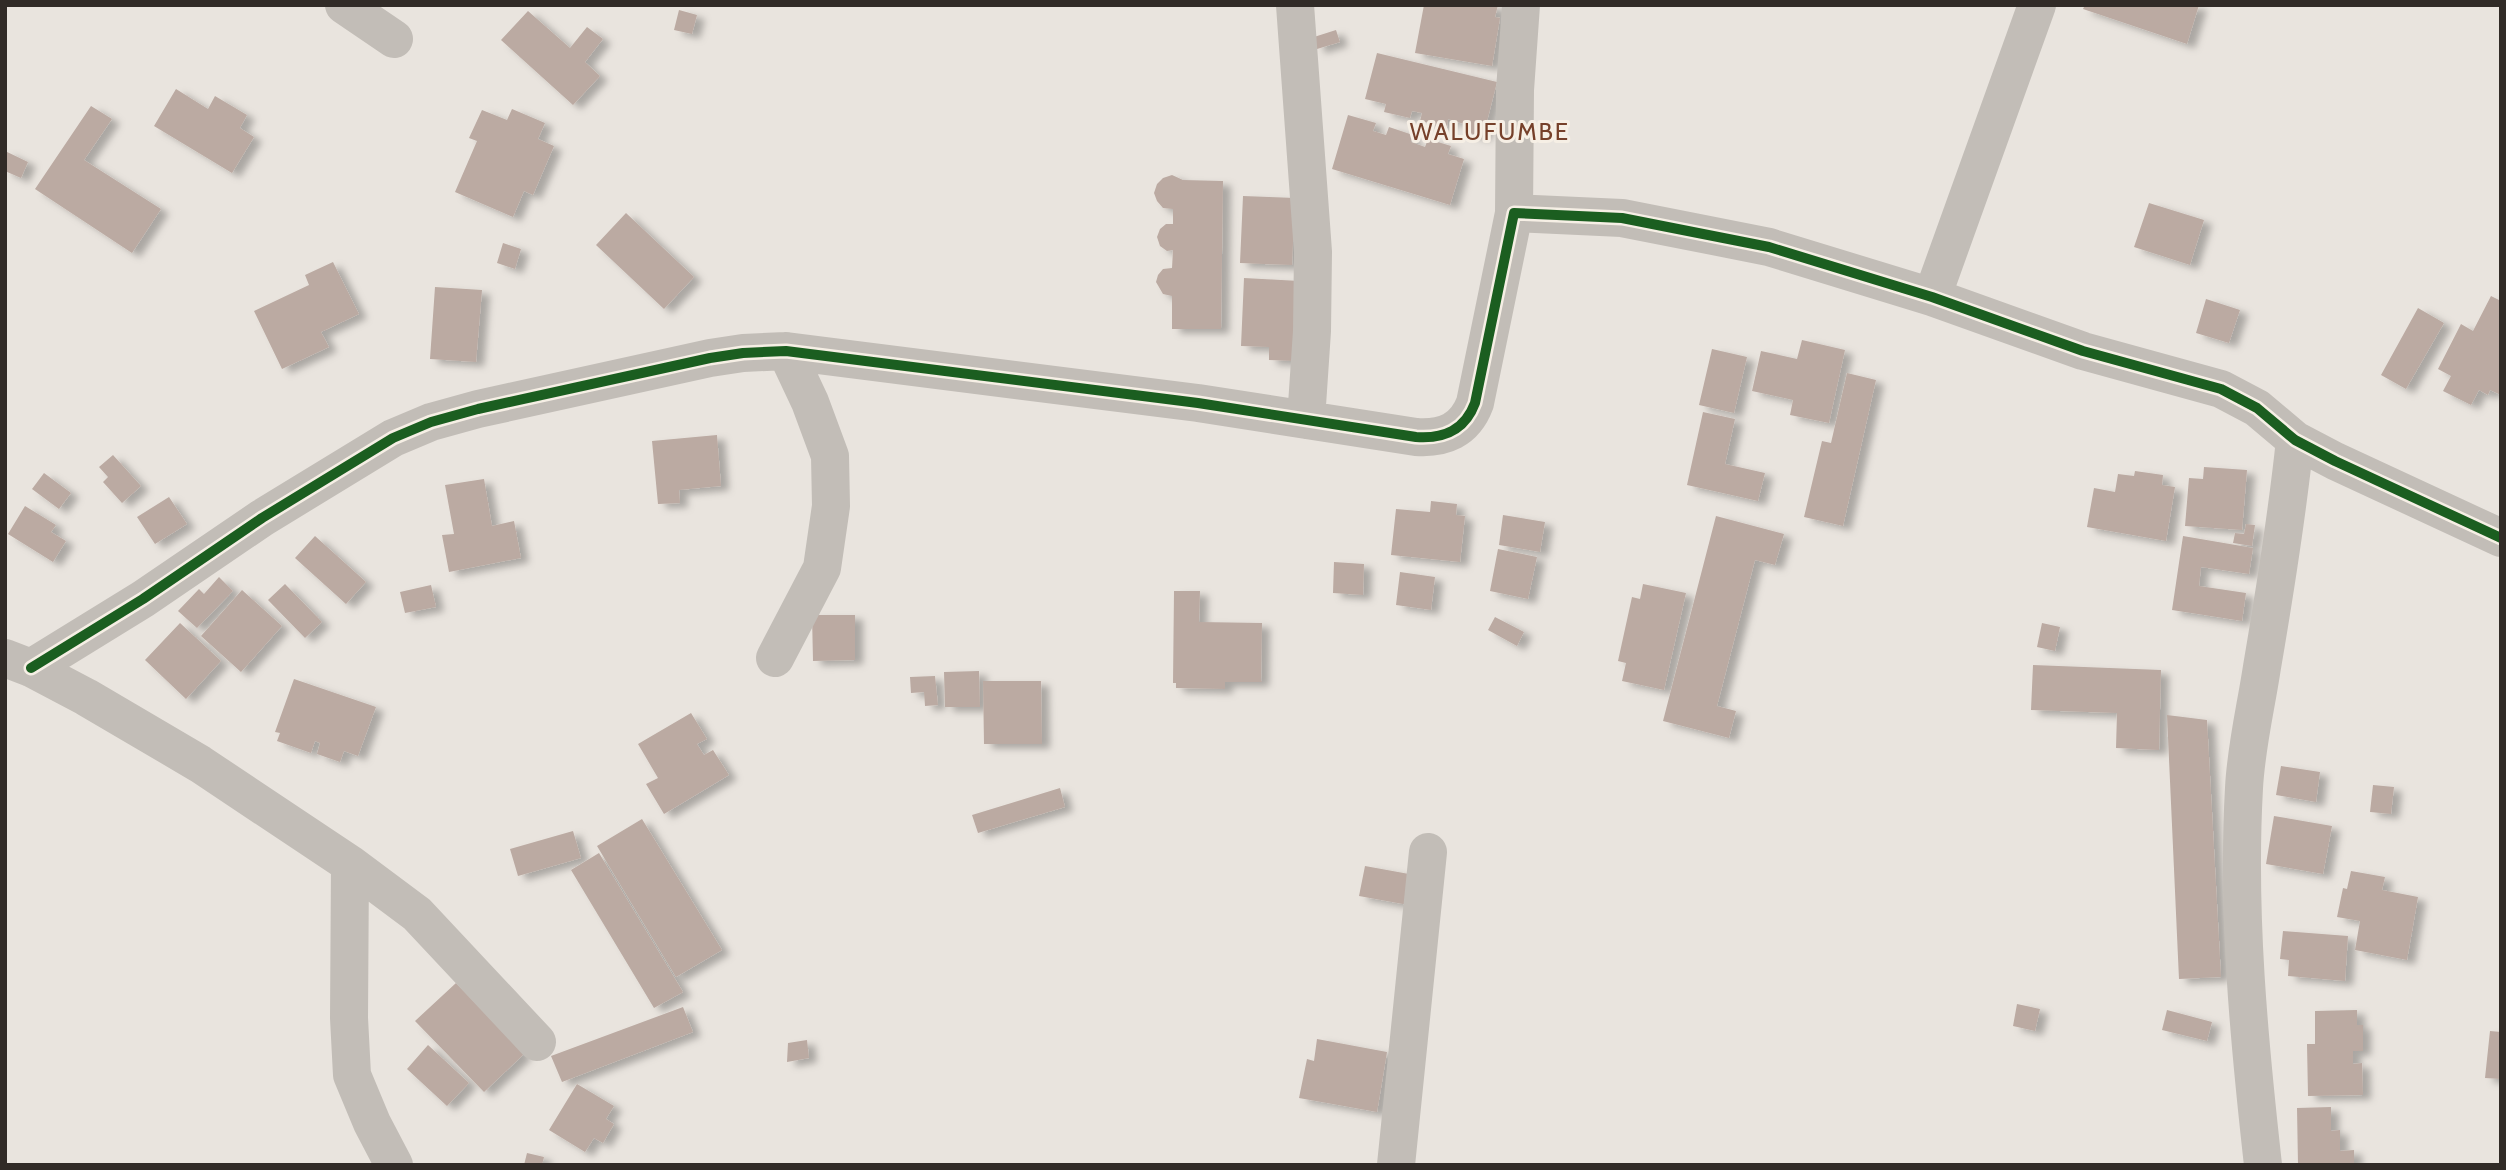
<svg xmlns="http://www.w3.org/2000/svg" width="2506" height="1170" viewBox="0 0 2506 1170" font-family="Cabin,sans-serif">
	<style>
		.building { fill: #bbaaa2; filter: url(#shadow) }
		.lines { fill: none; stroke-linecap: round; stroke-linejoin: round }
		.minor { stroke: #c2bdb7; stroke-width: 38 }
		.cycleway-casing { stroke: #f6efe5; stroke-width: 15 }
		.cycleway { stroke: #1b5e20; stroke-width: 10 }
		.labels { text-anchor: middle; stroke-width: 6; stroke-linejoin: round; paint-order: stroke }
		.quarter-label { font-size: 24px; letter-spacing: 2px; fill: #76402a; stroke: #f6efe5 }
	</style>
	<defs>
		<filter id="shadow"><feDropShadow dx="8" dy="4.5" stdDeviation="3.5" flood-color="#0004"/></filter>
	</defs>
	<rect width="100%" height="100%" fill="#e9e4de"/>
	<path class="building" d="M 1424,5 L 1498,5 L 1495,17 L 1500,18 L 1492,66 L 1415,53 Z
		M 2085,5 L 2199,5 L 2187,44 L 2083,9 Z
		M 679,10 L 697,15 L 692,34 L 674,30 Z
		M 528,11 L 570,48 L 587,27 L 603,39 L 585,62 L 600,76 L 573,105 L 501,40 Z
		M 1336,30 L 1340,42 L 1317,49 L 1314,37 Z
		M 1377,53 L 1497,82 L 1483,137 L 1463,131 L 1464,124 L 1448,119 L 1447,127 L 1420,121 L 1422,113 L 1412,111 L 1410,118 L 1384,112 L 1386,104 L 1365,99 Z
		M 176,89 L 208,109 L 215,96 L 247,115 L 240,128 L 254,137 L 232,173 L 154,126 Z
		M 91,106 L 112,119 L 84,160 L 161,209 L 132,253 L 35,189 Z
		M 512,109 L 545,123 L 538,139 L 554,146 L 533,195 L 524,191 L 513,217 L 455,192 L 477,141 L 469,138 L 482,110 L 507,120 Z
		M 1348,115 L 1376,123 L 1373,131 L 1386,135 L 1389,127 L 1413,135 L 1411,142 L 1425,147 L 1428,139 L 1451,146 L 1448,154 L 1464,159 L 1450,205 L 1332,169 Z
		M 5,151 L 28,162 L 21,178 L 5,171 Z
		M 1172,175 L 1183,180 L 1223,181 L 1221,329 L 1172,329 L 1172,296 L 1163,294 L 1156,282 L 1158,275 L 1163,269 L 1172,268 L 1173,250 L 1167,251 L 1160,246 L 1157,237 L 1160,229 L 1166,224 L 1173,224 L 1173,209 L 1163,208 L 1157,201 L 1154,193 L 1157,184 L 1163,178 Z
		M 1243,196 L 1295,198 L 1292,265 L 1240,263 Z
		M 2149,203 L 2204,220 L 2190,265 L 2134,247 Z
		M 626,213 L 694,277 L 664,309 L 596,245 Z
		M 503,243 L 521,249 L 515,269 L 497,263 Z
		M 333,262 L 359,314 L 321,332 L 329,347 L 282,369 L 254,311 L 309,285 L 305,275 Z
		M 1244,278 L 1299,281 L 1295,361 L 1269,360 L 1269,347 L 1241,346 Z
		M 435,287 L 482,290 L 476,362 L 430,359 Z
		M 2491,296 L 2501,301 L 2501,395 L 2490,390 L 2488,395 L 2479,390 L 2471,405 L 2443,391 L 2451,376 L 2438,369 L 2461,324 L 2473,331 Z
		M 2206,299 L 2240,310 L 2229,343 L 2196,333 Z
		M 2418,308 L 2444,323 L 2406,389 L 2381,375 Z
		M 1802,340 L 1845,350 L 1829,423 L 1790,415 L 1793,400 L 1752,391 L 1761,351 L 1797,359 Z
		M 1712,349 L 1747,357 L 1734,413 L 1699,405 Z
		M 1847,373 L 1876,380 L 1843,526 L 1804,517 L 1822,441 L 1831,443 Z
		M 1703,412 L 1735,419 L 1725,464 L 1765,473 L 1758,501 L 1687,485 Z
		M 717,435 L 721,486 L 679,490 L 680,503 L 658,504 L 652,441 Z
		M 113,455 L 141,486 L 122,503 L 103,482 L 108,477 L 99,467 Z
		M 2204,467 L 2247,470 L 2242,530 L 2185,526 L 2189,478 L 2203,479 Z
		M 2135,471 L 2163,475 L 2162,485 L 2175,487 L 2166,541 L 2087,527 L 2094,488 L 2115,492 L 2118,474 L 2134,476 Z
		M 44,473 L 71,493 L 59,509 L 32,489 Z
		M 484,479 L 492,526 L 514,521 L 521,558 L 449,572 L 442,535 L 454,534 L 445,485 Z
		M 169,497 L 187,524 L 155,544 L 137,517 Z
		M 1431,501 L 1457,504 L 1456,515 L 1465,516 L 1460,562 L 1391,555 L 1396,509 L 1430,512 Z
		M 25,506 L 56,525 L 51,532 L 66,541 L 53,562 L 8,534 Z
		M 1503,515 L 1545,522 L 1540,552 L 1499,545 Z
		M 1716,516 L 1784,534 L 1775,565 L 1755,560 L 1717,706 L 1736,711 L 1729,738 L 1663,721 Z
		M 2246,524 L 2255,525 L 2252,546 L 2233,543 L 2235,533 L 2244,534 Z
		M 315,536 L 366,582 L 346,604 L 295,558 Z
		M 2183,536 L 2253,548 L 2249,574 L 2201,567 L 2199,586 L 2246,593 L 2242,621 L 2172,610 Z
		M 1498,549 L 1537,557 L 1528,599 L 1490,591 Z
		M 1334,562 L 1364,564 L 1363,595 L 1333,593 Z
		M 1400,572 L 1435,577 L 1431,610 L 1396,605 Z
		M 219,577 L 233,591 L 197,628 L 178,611 L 199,589 L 204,594 Z
		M 285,584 L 322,622 L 305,638 L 268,600 Z
		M 1643,584 L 1686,593 L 1664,690 L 1622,681 L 1626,663 L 1618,661 L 1632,597 L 1640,599 Z
		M 431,585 L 436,607 L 405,613 L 400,592 Z
		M 242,590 L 282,626 L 241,672 L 201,636 Z
		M 1174,591 L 1200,591 L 1199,622 L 1262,623 L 1261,682 L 1225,682 L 1225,689 L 1176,688 L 1176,683 L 1173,683 Z
		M 812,615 L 855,615 L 855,660 L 813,661 Z
		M 1495,617 L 1524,632 L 1517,646 L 1488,630 Z
		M 180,623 L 221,661 L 186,699 L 145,660 Z
		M 2042,623 L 2060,627 L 2055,651 L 2037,647 Z
		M 2033,665 L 2161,670 L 2159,750 L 2116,748 L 2117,713 L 2031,710 Z
		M 979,671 L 980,707 L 945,707 L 944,672 Z
		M 935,676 L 938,705 L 925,706 L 924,692 L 911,693 L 910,677 Z
		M 294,679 L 376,707 L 358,756 L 344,751 L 340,762 L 317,754 L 320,743 L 315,741 L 311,753 L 277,741 L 280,733 L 275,732 Z
		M 983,681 L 1041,681 L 1042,744 L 984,744 Z
		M 691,713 L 707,739 L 697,744 L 704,755 L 713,750 L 729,775 L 664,814 L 646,784 L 658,778 L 638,744 Z
		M 2167,715 L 2207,720 L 2221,977 L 2179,979 Z
		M 2281,766 L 2320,772 L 2316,802 L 2276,795 Z
		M 2373,785 L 2394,787 L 2391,814 L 2370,812 Z
		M 1060,788 L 1065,807 L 978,833 L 972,815 Z
		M 2274,816 L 2332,826 L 2323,874 L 2266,864 Z
		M 642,819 L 722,950 L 676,977 L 597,846 Z
		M 573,831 L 581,858 L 518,876 L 510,849 Z
		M 599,853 L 683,992 L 654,1008 L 571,870 Z
		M 1365,866 L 1420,876 L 1414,906 L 1359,896 Z
		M 2351,871 L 2385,877 L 2382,890 L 2418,897 L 2407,960 L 2355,950 L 2360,921 L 2337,917 L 2343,888 L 2347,889 Z
		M 2283,931 L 2348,936 L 2345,981 L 2288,976 L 2289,960 L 2280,959 Z
		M 456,983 L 524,1054 L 484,1092 L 415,1021 Z
		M 2017,1004 L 2040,1009 L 2035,1031 L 2013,1026 Z
		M 683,1007 L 693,1032 L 562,1082 L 551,1056 Z
		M 2167,1010 L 2212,1022 L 2207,1041 L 2162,1030 Z
		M 2357,1010 L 2357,1025 L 2363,1025 L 2363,1051 L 2353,1051 L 2353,1064 L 2362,1063 L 2363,1095 L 2308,1096 L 2307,1044 L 2315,1044 L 2315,1011 Z
		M 2490,1031 L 2501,1032 L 2501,1079 L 2485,1078 Z
		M 1317,1039 L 1387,1052 L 1377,1112 L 1299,1098 L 1307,1059 L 1314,1061 Z
		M 807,1040 L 809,1058 L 787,1062 L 788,1043 Z
		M 428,1045 L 469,1083 L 447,1106 L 407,1069 Z
		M 577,1084 L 614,1106 L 606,1119 L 614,1124 L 603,1143 L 594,1138 L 585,1152 L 549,1130 Z
		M 2331,1107 L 2331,1131 L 2340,1130 L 2340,1151 L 2354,1150 L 2354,1165 L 2298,1165 L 2297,1108 Z
		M 527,1153 L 544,1157 L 542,1165 L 524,1165 Z"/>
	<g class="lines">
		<path class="minor" d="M 344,5 L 394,39
			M 1295,5 L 1313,252 L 1312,331 L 1306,420
			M 1514,213 L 1515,90 L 1521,5
			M 1932,297 L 2037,5
			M 5,658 L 31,668 L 86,697 L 200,764 L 350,864 L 417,914 L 537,1042
			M 775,658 L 822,568 L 831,506 L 830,456 L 810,402 L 786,351
			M 31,668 L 143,599 L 262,518 L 393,438 L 431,422 L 478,409 L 710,358 L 743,353 L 786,351 L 1198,403 L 1416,437 C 1444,439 1465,430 1475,403 L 1514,213 L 1622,218 L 1769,247 L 1932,297 L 2083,351 L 2221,389 L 2257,408 L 2295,440 L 2335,461 L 2501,538
			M 350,864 L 349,1018 L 352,1075 L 372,1123 L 394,1165
			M 1396,1165 L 1428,852
			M 2263,1165 C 2249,1040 2237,913 2244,788 C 2246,747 2256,707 2262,667 C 2275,591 2287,516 2295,440"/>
		<defs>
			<path id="cycleway" d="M 31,668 L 143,599 L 262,518 L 393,438 L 431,422 L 478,409 L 710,358 L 743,353 L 786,351 L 1198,403 L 1416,437 C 1444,439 1465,430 1475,403 L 1514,213 L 1622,218 L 1769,247 L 1932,297 L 2083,351 L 2221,389 L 2257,408 L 2295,440 L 2335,461 L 2501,538"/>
		</defs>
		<use href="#cycleway" class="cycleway-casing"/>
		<use href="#cycleway" class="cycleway"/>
	</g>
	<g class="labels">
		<g class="quarter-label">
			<text x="1490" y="140">WALUFUMBE</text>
		</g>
	</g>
	<rect width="2506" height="1170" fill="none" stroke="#312b27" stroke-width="14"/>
</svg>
